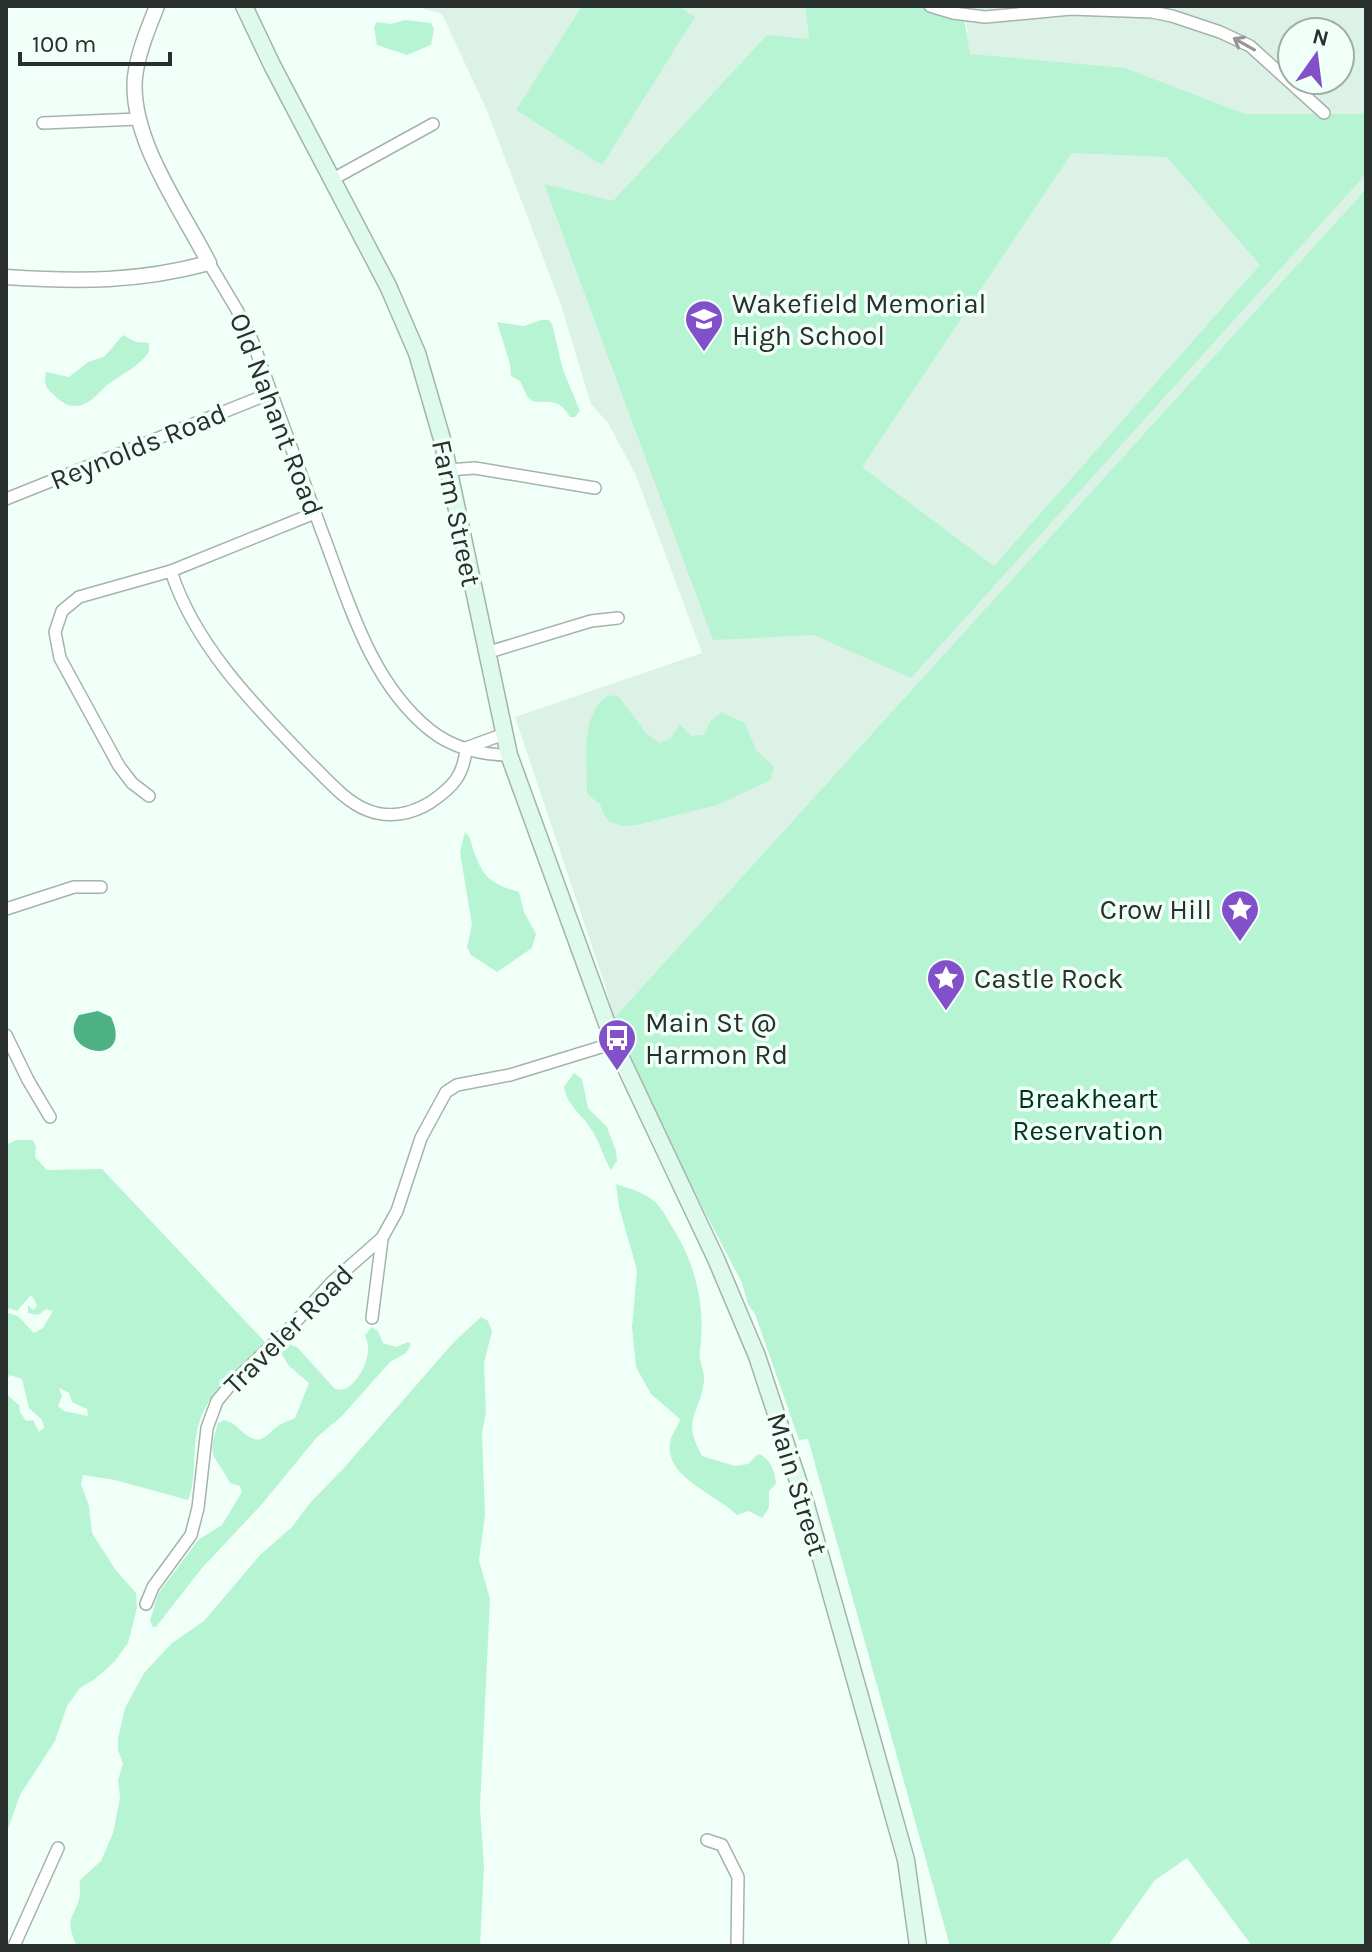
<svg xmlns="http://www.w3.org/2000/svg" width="1372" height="1952" viewBox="0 0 1372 1952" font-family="Karla,sans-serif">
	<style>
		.built { fill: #ddf2e6; fill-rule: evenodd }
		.green { fill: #b7f4d4; fill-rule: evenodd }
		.water { fill: #4eb184 }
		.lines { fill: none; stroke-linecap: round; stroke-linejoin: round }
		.minor-casing { stroke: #a5b3ab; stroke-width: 14 }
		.tertiary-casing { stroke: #a5b3ab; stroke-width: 17 }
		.secondary-casing { stroke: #a5b3ab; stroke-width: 19 }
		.minor { stroke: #fff; stroke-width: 11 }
		.tertiary { stroke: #fff; stroke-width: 14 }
		.secondary { stroke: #ddfaec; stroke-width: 16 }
		.oneway { stroke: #949796 }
		.labels { text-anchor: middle; stroke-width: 7; stroke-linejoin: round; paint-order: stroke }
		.poi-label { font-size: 28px; fill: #292f2c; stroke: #f0fff7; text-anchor: start }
		.street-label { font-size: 28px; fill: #292f2c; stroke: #f0fff7 }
		.park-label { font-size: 28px; fill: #043220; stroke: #f0fff7 }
	</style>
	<rect width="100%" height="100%" fill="#f0fff7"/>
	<path class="built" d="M 414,6 L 805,6 L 815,90 L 968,31 L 962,6 L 1366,6 L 1366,189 L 614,1018 L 605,985 L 515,717 L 702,653 L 635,473 L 608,423 L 591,404 L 560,302 L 487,111 L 442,14 ZM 1292,32 L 1340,32 L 1340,80 L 1292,80 Z"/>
	<path class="green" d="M 582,6 L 678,6 L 695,17 L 602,165 L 516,110 Z
		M 805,6 L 962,6 L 970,54 L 1125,68 L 1245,114 L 1366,114 L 1366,174 L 911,678 L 814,635 L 713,640 L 544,184 L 613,201 L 767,35 L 809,39 ZM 1072,153 L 1167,157 L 1260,265 L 994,566 L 862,467 Z
		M 405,20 L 431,23 L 434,29 L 431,45 L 407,55 L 377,45 L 374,27 L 377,22 L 391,24 Z
		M 1366,189 L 1366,1946 L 1252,1946 L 1187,1858 L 1154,1881 L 1108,1946 L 950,1946 L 808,1439 L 799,1440 L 755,1314 L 748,1304 L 742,1283 L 669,1143 L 635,1070 L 614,1018 Z
		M 541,320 L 549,320 L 552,324 L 563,370 L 580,411 L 575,417 L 570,417 C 558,397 552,404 532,401 L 527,396 L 520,381 L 511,376 L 510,364 L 497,322 L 524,326 Z
		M 123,335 L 136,342 L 149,343 L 149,352 C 138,368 119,375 105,387 C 96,395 89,406 75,406 C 67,407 58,399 53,394 C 45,388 44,382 46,372 L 69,377 L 88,362 L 104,357 Z
		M 609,695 L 619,697 L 646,733 L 660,743 L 671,738 L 680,724 L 691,736 L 704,735 L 710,722 L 721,712 L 745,723 L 756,750 L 774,767 L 771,780 L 717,805 L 636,825 L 623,826 L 610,822 L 604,815 L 600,804 L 588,795 L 587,789 C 587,758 580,713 609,695 Z
		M 465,832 L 469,836 C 480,871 483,882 519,892 L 524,912 L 536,934 L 532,948 L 497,972 L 471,955 L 467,947 L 472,925 L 460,852 Z
		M 574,1073 L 582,1079 L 588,1108 L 607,1127 L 616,1151 L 617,1161 L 611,1170 C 603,1157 600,1142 591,1129 C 581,1113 568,1107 564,1087 Z
		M 16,1140 L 33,1140 L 36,1147 L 35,1157 L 47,1170 L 102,1169 L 265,1342 C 238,1368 205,1392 197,1431 C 192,1454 197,1478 188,1500 L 115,1480 L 83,1475 L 81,1484 L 89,1506 L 92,1533 L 115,1569 L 136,1593 L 137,1608 L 128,1643 L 114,1662 L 95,1679 L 80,1688 L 67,1706 L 55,1741 L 20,1795 L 6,1834 L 6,1394 L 19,1405 L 20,1412 L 26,1421 L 33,1420 L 39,1432 L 44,1428 L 42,1420 L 29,1408 L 22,1379 L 10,1375 L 6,1379 L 6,1145 ZM 30,1296 L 33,1297 L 37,1306 L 33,1310 L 28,1305 L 28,1313 L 38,1315 L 46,1309 L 53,1311 L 43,1328 L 34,1333 L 18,1316 L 8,1313 L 9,1308 L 17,1311 ZM 59,1388 L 69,1393 L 72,1402 L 87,1409 L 88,1416 L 64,1411 L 58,1406 L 62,1396 Z
		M 616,1184 C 628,1188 640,1191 650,1198 C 659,1204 664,1213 669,1222 C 695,1261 706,1304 700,1351 C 698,1361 705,1370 704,1381 C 699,1418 681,1417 702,1456 L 735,1466 L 748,1464 L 758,1454 C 771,1458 775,1472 776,1484 L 769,1491 L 769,1508 L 762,1518 L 749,1511 L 737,1515 C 717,1495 664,1477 670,1443 C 671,1434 678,1428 680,1419 L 651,1394 L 636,1367 L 632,1328 L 637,1270 L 619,1207 Z
		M 481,1317 L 488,1321 L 492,1331 L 484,1363 L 486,1413 L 482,1433 L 485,1515 L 479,1560 L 490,1599 L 480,1808 L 484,1866 L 480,1946 L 77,1946 C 62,1915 77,1918 80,1893 C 80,1889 79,1884 80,1880 L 101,1861 L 113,1833 L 120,1798 L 118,1780 L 123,1764 L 118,1750 L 118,1739 L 125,1708 L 144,1673 L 172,1643 L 204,1621 L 260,1555 L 292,1527 L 310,1503 L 343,1469 L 454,1342 Z
		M 372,1327 L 378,1331 L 383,1343 L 396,1347 L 408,1342 L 411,1344 L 406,1353 L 390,1362 L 341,1417 L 317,1437 L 262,1504 L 202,1568 L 156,1627 L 153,1627 L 150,1621 L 158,1594 L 198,1540 L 222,1525 L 242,1492 L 240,1486 L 230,1483 C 215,1453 206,1461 218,1423 L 224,1420 C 234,1422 237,1428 245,1434 C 261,1446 265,1436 278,1426 C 283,1422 290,1421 295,1418 L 309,1383 L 289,1366 L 280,1351 L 285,1343 L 297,1347 L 335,1389 C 352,1395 369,1364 368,1348 C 368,1343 366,1339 365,1335 Z"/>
	<path class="water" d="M 98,1011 L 111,1017 C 136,1071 52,1053 79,1015 Z"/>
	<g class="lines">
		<defs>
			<path id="minor" d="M 930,6 L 953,13 L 985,17 L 1071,9 L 1152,12 L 1172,16 L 1220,32 L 1250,46 L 1324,113
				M 43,123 L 138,119
				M 333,179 L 433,124
				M 209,263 L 237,310 L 252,340 C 275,403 298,466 321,529 C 348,599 369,681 430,730 C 452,748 482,755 509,755
				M 448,470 L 475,468 L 595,488
				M 6,499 L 271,393
				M 315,513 L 171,571 C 194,644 254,705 306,759 C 324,776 344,801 367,810 C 389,819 412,814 431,802 C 453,787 464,775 466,748
				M 486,653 L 591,621 L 618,618
				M 466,748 L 504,734
				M 149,796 L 132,783 L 119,766 L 60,658 L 55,632 L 62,611 L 79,597 L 171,571
				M 6,909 L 74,887 L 101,887
				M 6,1035 L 28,1080 L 50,1117
				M 372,1318 L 382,1239
				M 146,1604 L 153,1587 L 191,1535 L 198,1508 L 207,1428 L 217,1401 L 232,1383 L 290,1328 L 332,1282 L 382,1238 L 397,1211 L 421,1138 L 446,1092 L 457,1085 L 510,1075 L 614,1043
				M 707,1840 L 722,1845 L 738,1877 L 737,1946
				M 14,1946 L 58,1848"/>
			<path id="tertiary" d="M 6,277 C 80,282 138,282 209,263 C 182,210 129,138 135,77 C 138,52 148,29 157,6"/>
			<path id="secondary" d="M 244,6 L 272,65 L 388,286 L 417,353 L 442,439 L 509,755 L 614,1043 L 716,1259 L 757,1356 L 806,1505 L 906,1860 L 918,1946"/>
		</defs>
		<use href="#minor" class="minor-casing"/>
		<use href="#tertiary" class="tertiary-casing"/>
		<use href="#secondary" class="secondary-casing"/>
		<use href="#minor" class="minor"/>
		<use href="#tertiary" class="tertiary"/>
		<use href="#secondary" class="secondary"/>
	</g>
	<defs><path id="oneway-shaft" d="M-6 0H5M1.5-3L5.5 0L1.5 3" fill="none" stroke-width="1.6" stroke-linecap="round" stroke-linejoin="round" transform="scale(2)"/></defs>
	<use class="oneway" href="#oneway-shaft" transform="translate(1244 44) rotate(-151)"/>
	<defs>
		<symbol id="school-pin" viewBox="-11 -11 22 30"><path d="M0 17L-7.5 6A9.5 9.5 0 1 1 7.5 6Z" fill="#8251c9" stroke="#f0fff7"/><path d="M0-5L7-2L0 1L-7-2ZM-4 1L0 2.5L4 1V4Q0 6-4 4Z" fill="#fff"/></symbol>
		<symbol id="sight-pin" viewBox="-11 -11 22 30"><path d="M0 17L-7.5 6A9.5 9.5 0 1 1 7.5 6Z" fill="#8251c9" stroke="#f0fff7"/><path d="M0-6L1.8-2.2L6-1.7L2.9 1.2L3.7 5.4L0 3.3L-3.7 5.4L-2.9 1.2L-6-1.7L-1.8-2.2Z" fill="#fff"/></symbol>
		<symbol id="bus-pin" viewBox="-11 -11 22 30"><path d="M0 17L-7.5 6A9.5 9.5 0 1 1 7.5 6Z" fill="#8251c9" stroke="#f0fff7"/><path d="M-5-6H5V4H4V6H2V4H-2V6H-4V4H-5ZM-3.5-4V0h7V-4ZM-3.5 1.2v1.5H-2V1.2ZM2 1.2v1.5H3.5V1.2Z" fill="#fff"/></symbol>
	</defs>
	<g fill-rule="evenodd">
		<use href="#school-pin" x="682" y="297" width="44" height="60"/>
		<use href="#sight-pin" x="1218" y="887" width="44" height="60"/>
		<use href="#sight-pin" x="924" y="956" width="44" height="60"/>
		<use href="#bus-pin" x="595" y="1016" width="44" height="60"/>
	</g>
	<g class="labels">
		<g class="poi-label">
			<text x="732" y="313">Wakefield Memorial<tspan x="732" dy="32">High School</tspan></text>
			<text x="1212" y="919" text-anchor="end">Crow Hill</text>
			<text x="974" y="988">Castle Rock</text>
			<text x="645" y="1032">Main St @<tspan x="645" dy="32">Harmon Rd</tspan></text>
		</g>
		<g class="street-label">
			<text transform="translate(277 414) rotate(69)" y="10">Old Nahant Road</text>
			<text transform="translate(138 446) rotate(-22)" y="10">Reynolds Road</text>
			<text transform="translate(457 513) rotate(78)" y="10">Farm Street</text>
			<text transform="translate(288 1329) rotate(-45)" y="10">Traveler Road</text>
			<text transform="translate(798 1484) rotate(73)" y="10">Main Street</text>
		</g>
		<g class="park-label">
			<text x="1088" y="1108">Breakheart<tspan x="1088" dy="32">Reservation</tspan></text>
		</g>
	</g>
	<rect width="1372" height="1952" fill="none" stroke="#292f2c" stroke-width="16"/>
	<g transform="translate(1316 56) rotate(14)"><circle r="38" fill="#f0fff7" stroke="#a0aca6" stroke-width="2"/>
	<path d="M0-6L14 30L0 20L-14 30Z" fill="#8251c9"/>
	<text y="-12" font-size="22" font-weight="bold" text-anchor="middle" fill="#292f2c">N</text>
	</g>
	<path d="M20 52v12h150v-12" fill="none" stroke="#292f2c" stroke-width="4"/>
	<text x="32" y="52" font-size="24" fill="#292f2c" stroke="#f0fff7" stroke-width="6" paint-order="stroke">100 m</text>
</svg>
